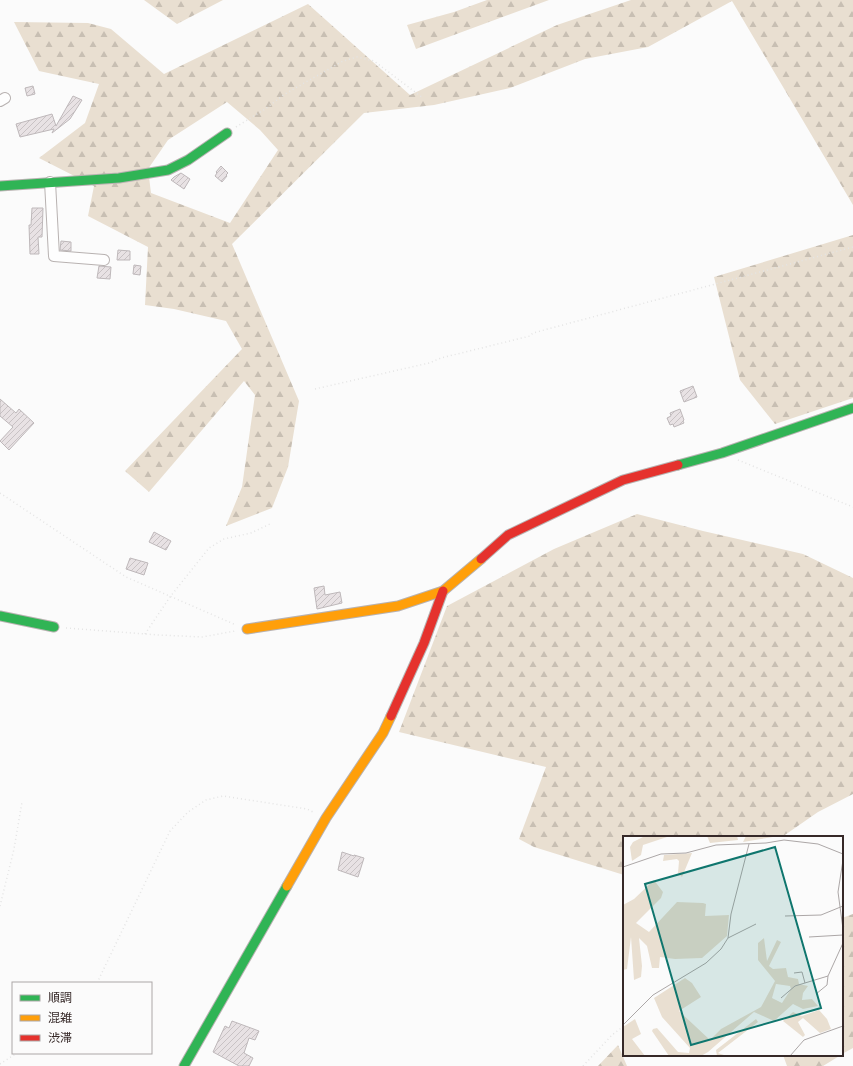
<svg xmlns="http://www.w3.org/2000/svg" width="853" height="1066" viewBox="0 0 853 1066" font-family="'Alegreya Sans','Noto Sans JP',sans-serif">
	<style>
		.forest { fill: url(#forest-firs); fill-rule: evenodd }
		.building { fill: url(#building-hatch); stroke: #beb8ba }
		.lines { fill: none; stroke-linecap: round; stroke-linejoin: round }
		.street-casing { stroke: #b8b2b1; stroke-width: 12 }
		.fast-casing { stroke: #b8b2b1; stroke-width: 11 }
		.slow-casing { stroke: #b8b2b1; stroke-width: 11 }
		.jam-casing { stroke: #b8b2b1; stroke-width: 11 }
		.path { stroke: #e4e4e4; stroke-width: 1.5; stroke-dasharray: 1 3; stroke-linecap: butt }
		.street { stroke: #fefefe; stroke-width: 10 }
		.fast { stroke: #30b455; stroke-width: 9 }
		.slow { stroke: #ff9f0a; stroke-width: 9 }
		.jam { stroke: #e5322d; stroke-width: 9 }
		.inset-road { fill: none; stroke: #aca7a7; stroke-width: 1 }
		.view { fill: #0f766e; fill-opacity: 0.15; stroke: #0f766e; stroke-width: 2 }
		.inset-edge { fill: none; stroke: #362928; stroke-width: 2 }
	</style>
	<defs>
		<pattern id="forest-firs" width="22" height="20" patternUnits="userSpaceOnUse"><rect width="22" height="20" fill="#e9dfd1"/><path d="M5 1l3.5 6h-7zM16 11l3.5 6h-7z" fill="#c8bfb3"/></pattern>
		<pattern id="building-hatch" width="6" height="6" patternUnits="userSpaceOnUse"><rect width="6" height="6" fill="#e8e2e4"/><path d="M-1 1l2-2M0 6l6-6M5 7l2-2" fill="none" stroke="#c8c2c4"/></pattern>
	</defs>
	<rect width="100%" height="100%" fill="#fbfbfb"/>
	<path class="forest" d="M 144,0 L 223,0 L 177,24 Z
		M 487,0 L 549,0 L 416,49 L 407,25 L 454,12 Z
		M 631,0 L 853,0 L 853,205 L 732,1 L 648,47 L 585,59 L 510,88 L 434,105 L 364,113 L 232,244 L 299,401 L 288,467 L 272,508 L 226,526 L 242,487 L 255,395 L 244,381 L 149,492 L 125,471 L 242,349 L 226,321 L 174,309 L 145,305 L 148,247 L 88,216 L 94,186 L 39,158 L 85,123 L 99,84 L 39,71 L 14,22 L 88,23 L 111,29 L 164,74 L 308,4 L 410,95 L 557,25 ZM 227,102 L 260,130 L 278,150 L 230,223 L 151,193 L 148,169 L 168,140 Z
		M 853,235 L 853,398 L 775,424 L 740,380 L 714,277 Z
		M 637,514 L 703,531 L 803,554 L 853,578 L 853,794 L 818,812 L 782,837 L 624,837 L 624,875 L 534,847 L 519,839 L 546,767 L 399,732 L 447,606 L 554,549 Z
		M 853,914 L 853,1048 L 842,1054 L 842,918 Z
		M 618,1045 L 627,1066 L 598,1066 Z
		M 783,1055 L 841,1055 L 823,1066 L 787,1066 Z"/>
	<path class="building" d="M 33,86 L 35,94 L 27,96 L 25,88 Z
		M 73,96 L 82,100 L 70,119 L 52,133 L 54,129 L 20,137 L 16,124 L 52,114 L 56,126 Z
		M 221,166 L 228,173 L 226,175 L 227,176 L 222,182 L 215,176 L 217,173 L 216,172 Z
		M 181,173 L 190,179 L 184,189 L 171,180 L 174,177 Z
		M 32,208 L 43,208 L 42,237 L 38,237 L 39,254 L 30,254 L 29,225 L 31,225 Z
		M 61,241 L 71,242 L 71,251 L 60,250 Z
		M 118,250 L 130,251 L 130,260 L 117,260 Z
		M 134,265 L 141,266 L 140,275 L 133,274 Z
		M 99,266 L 111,267 L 110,279 L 97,278 Z
		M 693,386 L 697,397 L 684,402 L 680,391 Z
		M 0,399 L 16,413 L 19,409 L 34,423 L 9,450 L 0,441 L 13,427 L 0,416 Z
		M 680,409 L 684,420 L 683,421 L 684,423 L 674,427 L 673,424 L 670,425 L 667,418 L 671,416 L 670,413 Z
		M 154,532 L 171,541 L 166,550 L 149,542 Z
		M 130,558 L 148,563 L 144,575 L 126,569 Z
		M 324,586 L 325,595 L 340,592 L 342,603 L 317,609 L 314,588 Z
		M 342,852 L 354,856 L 354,855 L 364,858 L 358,877 L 338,870 Z
		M 232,1021 L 259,1031 L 255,1040 L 249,1038 L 244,1053 L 253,1058 L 249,1066 L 239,1066 L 213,1052 L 225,1026 L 229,1028 Z"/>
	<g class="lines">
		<defs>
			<path id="street" d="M 0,101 L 5,98
				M 50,182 L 54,256 L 104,260"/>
			<path id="fast" d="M 0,186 L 119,178 L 168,170 L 188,160 L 227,133
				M 678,465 L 722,453 L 853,408
				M 0,616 L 54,627
				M 184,1066 L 287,886"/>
			<path id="slow" d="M 247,629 L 398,606 L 443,591 L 481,559
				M 287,886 L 326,818 L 383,733 L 391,716"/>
			<path id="jam" d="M 481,559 L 508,535 L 623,480 L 678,465
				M 391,716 L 424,643 L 443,591"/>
		</defs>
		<use href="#street" class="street-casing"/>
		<use href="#fast" class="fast-casing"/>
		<use href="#slow" class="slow-casing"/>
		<use href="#jam" class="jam-casing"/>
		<path class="path" d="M 236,127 L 265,109 L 285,94 L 343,61 L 357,57 L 374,61 L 423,98
			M 315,389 L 429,363 L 441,358 L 530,336 L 533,333 L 853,247
			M 738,460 L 853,507
			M 0,493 L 126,577 L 236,625
			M 66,628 L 159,635 L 202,637 L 235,631
			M 145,634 L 170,597 L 209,548 L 224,539 L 251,533 L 270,524
			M 0,906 L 14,849 L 22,802
			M 97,983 L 170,831 L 188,812 L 206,800 L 223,796 L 307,809 L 315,813
			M 0,1064 L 17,1053
			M 583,1066 L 612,1035 L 624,1026"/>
		<use href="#street" class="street"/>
		<use href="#fast" class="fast"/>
		<use href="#slow" class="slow"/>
		<use href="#jam" class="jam"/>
	</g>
	<g transform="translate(623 836)">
		<rect width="220" height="220" fill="#fbfbfb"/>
		<path d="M 22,0 L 47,0 L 20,9 L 18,19 L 9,25 L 7,11 L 10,6 ZM 84,0 L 114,0 L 115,4 L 87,7 ZM 123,0 L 156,0 L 120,6 ZM 69,17 L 59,41 L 55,37 L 56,25 L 54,23 L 40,25 L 41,19 ZM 31,44 L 40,56 L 38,62 L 13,87 L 26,96 L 54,66 L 80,67 L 83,68 L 82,80 L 106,79 L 104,100 L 79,122 L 52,123 L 37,121 L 36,132 L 29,132 L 24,110 L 16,102 L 19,130 L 18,141 L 11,144 L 8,101 L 4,133 L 0,134 L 0,69 L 11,63 ZM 141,102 L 144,125 L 154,104 L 158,106 L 146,130 L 150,133 L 163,132 L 165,141 L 175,143 L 176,148 L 185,150 L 180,157 L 179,164 L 189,163 L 195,170 L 180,173 L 170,168 L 151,185 L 131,176 L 85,216 L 78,220 L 46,220 L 29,195 L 30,193 L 34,192 L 55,216 L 66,217 L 67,212 L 39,181 L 31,162 L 62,142 L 69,147 L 78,161 L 56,175 L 87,204 L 98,193 L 138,171 L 152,145 L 135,124 L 135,107 ZM 153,148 L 167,150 L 168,153 L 159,167 L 149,162 ZM 196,174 L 204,183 L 208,193 L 197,197 L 180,182 L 175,186 L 182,199 L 180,201 L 160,185 L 170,176 L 179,180 ZM 12,183 L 18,198 L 9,203 L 22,220 L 0,220 L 0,191 ZM 133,183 L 135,186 L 95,217 L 104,220 L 94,220 L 93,214 Z" fill="#e9dfd1" fill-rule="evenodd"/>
		<path class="inset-road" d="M 220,24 L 215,56 L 220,93M 0,31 L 38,18 L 63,17 L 93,9 L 143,7 L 161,4 L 195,8 L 220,18M 162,80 L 198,79 L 220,70M 186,101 L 220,99M 105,102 L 108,78 L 126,8M 171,137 L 179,136 L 182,147M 193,158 L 204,149 L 205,140M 158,162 L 172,150 L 205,140 L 220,107M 0,189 L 30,159 L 83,127 L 98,113 L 105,102 L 133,88M 167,220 L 181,204 L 220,190"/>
		<path class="view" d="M 152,11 L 198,172 L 68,209 L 22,48 Z"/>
		<rect width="220" height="220" class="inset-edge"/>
	</g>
	<rect x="12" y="982" width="140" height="72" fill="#fbfbfb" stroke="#aca7a7"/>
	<rect x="20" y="995" width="20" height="6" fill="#30b455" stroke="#aca7a7"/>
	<text x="48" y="1002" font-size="12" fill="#362928">順調</text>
	<rect x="20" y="1015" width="20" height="6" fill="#ff9f0a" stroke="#aca7a7"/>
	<text x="48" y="1022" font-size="12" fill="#362928">混雑</text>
	<rect x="20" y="1035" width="20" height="6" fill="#e5322d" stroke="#aca7a7"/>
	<text x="48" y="1042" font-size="12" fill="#362928">渋滞</text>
</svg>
